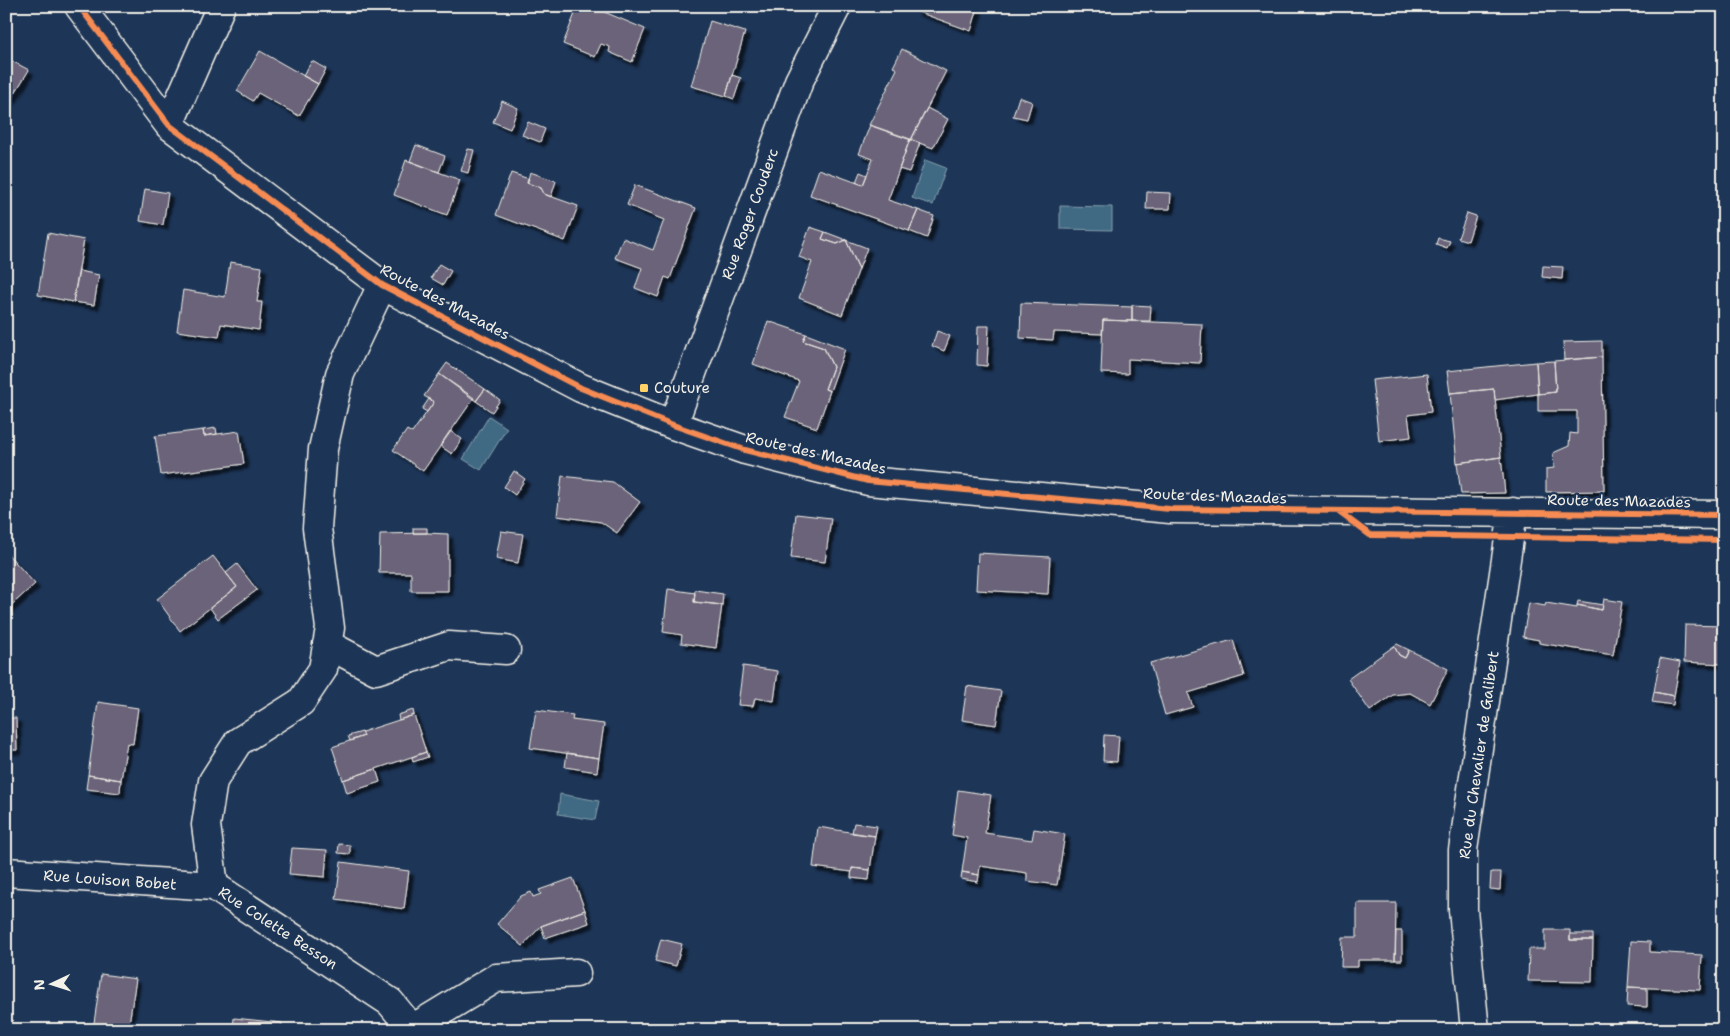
<svg xmlns="http://www.w3.org/2000/svg" width="1730" height="1036" viewBox="0 0 1730 1036" font-family="'Shantell Sans',sans-serif">
	<style>
		.water { fill: #3f6a84; stroke: #87a0ac }
		.building { fill: #6a647a; stroke: #f4f1e8; filter: url(#shadow) }
		.lines { fill: none; stroke-linecap: round; stroke-linejoin: round }
		.minor-casing { stroke: #f4f1e8; stroke-width: 31 }
		.minor { stroke: #1d3557; stroke-width: 28 }
		.cycleway-casing { stroke: #1d3557; stroke-width: 9 }
		.cycleway { stroke: #f68b52; stroke-width: 6 }
		.poi-dot { fill: #ffd166; stroke: #1d3557; stroke-width: 2 }
		.labels { text-anchor: middle; stroke-width: 4.5; stroke-linejoin: round; paint-order: stroke }
		.street-label { font-size: 15px; fill: #f4f1e8; stroke: #1d3557 }
		.poi-label { font-size: 15px; fill: #f4f1e8; stroke: #1d3557; text-anchor: start }
	</style>
	<defs>
		<filter id="shadow"><feDropShadow dx="4.5" dy="4.5" stdDeviation="1" flood-color="#0009"/></filter>
	</defs>
	<rect width="100%" height="100%" fill="#1d3557"/>
	<filter id="ink" filterUnits="userSpaceOnUse"><feTurbulence type="fractalNoise" baseFrequency=".02" numOctaves="2"/><feDisplacementMap in="SourceGraphic" scale="10" xChannelSelector="R" yChannelSelector="G"/><feConvolveMatrix kernelMatrix="1 2 1 2 8 2 1 2 1" color-interpolation-filters="sRGB"/></filter>
	<g filter="url(#ink)">
		<path class="water" d="M 925,160 L 946,168 L 933,205 L 912,198 Z
			M 1060,206 L 1112,207 L 1112,230 L 1060,229 Z
			M 489,416 L 507,428 L 481,470 L 463,459 Z
			M 560,794 L 599,801 L 595,820 L 558,814 Z"/>
		<path class="building" d="M 578,6 L 590,6 L 645,29 L 632,62 L 609,52 L 610,47 L 601,44 L 595,57 L 563,44 Z
			M 916,6 L 972,6 L 978,8 L 971,31 L 915,11 Z
			M 710,21 L 745,32 L 726,96 L 691,86 Z
			M 902,49 L 946,71 L 911,140 L 869,125 L 897,69 L 893,67 Z
			M 260,51 L 318,84 L 299,116 L 258,93 L 253,101 L 237,91 Z
			M 6,58 L 29,70 L 10,101 L 6,99 Z
			M 312,61 L 326,69 L 318,84 L 303,76 Z
			M 732,75 L 741,78 L 734,99 L 726,96 Z
			M 1019,97 L 1032,102 L 1027,119 L 1013,116 Z
			M 502,101 L 518,108 L 510,129 L 493,122 Z
			M 927,108 L 948,119 L 933,148 L 911,140 Z
			M 528,122 L 545,129 L 540,142 L 522,135 Z
			M 870,125 L 910,139 L 888,200 L 918,210 L 909,231 L 810,195 L 819,169 L 863,185 L 873,159 L 859,154 Z
			M 910,139 L 920,143 L 909,172 L 899,169 Z
			M 416,145 L 445,156 L 439,172 L 410,161 Z
			M 468,149 L 474,150 L 468,173 L 461,171 Z
			M 406,160 L 460,180 L 447,215 L 394,195 Z
			M 530,172 L 556,181 L 551,197 L 544,194 L 541,188 L 527,183 Z
			M 860,172 L 867,175 L 863,185 L 856,182 Z
			M 511,173 L 529,179 L 527,183 L 541,188 L 544,194 L 578,206 L 565,241 L 496,215 Z
			M 635,185 L 696,208 L 670,279 L 665,277 L 658,297 L 635,288 L 642,268 L 615,258 L 623,238 L 653,250 L 664,220 L 627,205 Z
			M 145,189 L 168,193 L 163,225 L 140,221 Z
			M 1147,192 L 1171,193 L 1170,209 L 1146,209 Z
			M 918,210 L 934,216 L 927,238 L 909,231 Z
			M 1467,213 L 1476,216 L 1468,241 L 1458,238 Z
			M 810,227 L 825,232 L 822,239 L 837,244 L 846,240 L 859,269 L 842,315 L 799,298 L 812,262 L 799,257 Z
			M 825,232 L 846,240 L 837,244 L 822,239 Z
			M 48,233 L 84,240 L 73,302 L 38,295 Z
			M 1438,238 L 1450,241 L 1447,248 L 1436,244 Z
			M 846,240 L 867,248 L 859,269 Z
			M 230,262 L 262,267 L 257,302 L 262,302 L 259,330 L 221,324 L 219,337 L 177,331 L 183,290 L 225,297 Z
			M 439,264 L 451,271 L 443,285 L 431,278 Z
			M 1543,266 L 1563,267 L 1562,279 L 1542,277 Z
			M 79,271 L 99,275 L 94,305 L 73,302 Z
			M 1021,303 L 1132,307 L 1132,321 L 1103,320 L 1102,334 L 1054,332 L 1053,340 L 1020,338 Z
			M 1132,305 L 1151,306 L 1150,321 L 1132,321 Z
			M 1103,320 L 1202,324 L 1200,363 L 1128,359 L 1128,374 L 1101,373 Z
			M 768,321 L 806,334 L 803,341 L 824,348 L 833,367 L 825,389 L 830,391 L 817,428 L 785,417 L 799,381 L 753,364 Z
			M 978,326 L 989,326 L 987,366 L 977,365 Z
			M 937,331 L 950,336 L 944,351 L 932,346 Z
			M 806,334 L 845,349 L 830,391 L 825,389 L 833,367 L 824,348 L 803,341 Z
			M 1602,341 L 1602,357 L 1564,360 L 1563,342 Z
			M 1602,357 L 1604,491 L 1546,492 L 1546,469 L 1554,468 L 1553,453 L 1569,446 L 1570,433 L 1577,434 L 1577,411 L 1538,411 L 1538,394 L 1556,392 L 1554,361 Z
			M 1554,361 L 1556,392 L 1538,394 L 1536,362 Z
			M 1536,362 L 1538,394 L 1495,400 L 1494,389 L 1450,393 L 1447,371 Z
			M 447,363 L 485,389 L 476,401 L 439,374 Z
			M 439,374 L 474,398 L 423,471 L 393,450 L 407,430 L 412,433 L 434,402 L 424,396 Z
			M 1427,374 L 1431,412 L 1408,415 L 1411,437 L 1379,441 L 1372,380 Z
			M 485,389 L 500,400 L 492,412 L 476,401 Z
			M 1494,389 L 1501,457 L 1457,463 L 1450,393 Z
			M 429,399 L 434,402 L 427,412 L 422,409 Z
			M 216,428 L 217,434 L 204,436 L 203,430 Z
			M 203,430 L 204,436 L 239,431 L 244,464 L 161,475 L 155,436 Z
			M 450,431 L 462,439 L 452,454 L 440,446 Z
			M 1501,457 L 1505,493 L 1461,494 L 1457,463 Z
			M 514,471 L 525,479 L 515,495 L 504,487 Z
			M 562,476 L 613,482 L 640,502 L 617,533 L 601,522 L 557,516 Z
			M 796,514 L 831,518 L 825,562 L 791,558 Z
			M 413,528 L 427,528 L 427,533 L 413,533 Z
			M 501,531 L 523,534 L 518,563 L 496,559 Z
			M 427,533 L 448,534 L 448,591 L 411,591 L 411,573 L 379,573 L 380,534 Z
			M 6,552 L 35,584 L 6,610 Z
			M 978,553 L 1050,557 L 1048,594 L 976,590 Z
			M 213,556 L 237,587 L 180,631 L 157,599 Z
			M 237,564 L 257,590 L 218,619 L 210,608 L 237,587 L 226,573 Z
			M 668,589 L 695,593 L 694,602 L 722,605 L 716,648 L 681,643 L 682,635 L 663,632 Z
			M 695,590 L 723,594 L 722,605 L 694,602 Z
			M 1604,599 L 1622,602 L 1613,655 L 1539,643 L 1539,640 L 1523,637 L 1529,603 L 1545,606 L 1546,603 L 1577,608 L 1577,605 L 1602,610 Z
			M 1578,601 L 1603,605 L 1602,610 L 1577,605 Z
			M 1685,625 L 1724,626 L 1724,681 L 1723,664 L 1684,662 Z
			M 1233,640 L 1244,676 L 1188,693 L 1193,707 L 1165,715 L 1150,663 Z
			M 1397,644 L 1409,650 L 1405,658 L 1399,655 L 1394,646 Z
			M 1394,646 L 1399,655 L 1405,658 L 1409,650 L 1448,669 L 1430,704 L 1410,693 L 1393,695 L 1370,711 L 1348,679 Z
			M 1660,658 L 1680,662 L 1674,696 L 1654,692 Z
			M 743,666 L 778,671 L 774,701 L 755,698 L 753,706 L 738,705 Z
			M 967,686 L 1001,691 L 996,725 L 962,720 Z
			M 1654,692 L 1674,696 L 1673,705 L 1652,702 Z
			M 98,702 L 138,708 L 133,744 L 127,743 L 121,780 L 88,775 Z
			M 413,710 L 414,715 L 399,720 L 398,715 Z
			M 536,710 L 573,715 L 572,720 L 604,724 L 599,758 L 530,748 Z
			M 414,715 L 426,752 L 343,780 L 332,747 L 364,736 L 362,732 Z
			M 6,718 L 16,718 L 17,750 L 6,750 Z
			M 362,732 L 364,736 L 350,741 L 348,736 Z
			M 1104,735 L 1119,736 L 1117,762 L 1103,761 Z
			M 426,752 L 428,757 L 413,762 L 412,757 Z
			M 567,753 L 599,758 L 597,772 L 565,767 Z
			M 376,769 L 380,782 L 347,793 L 343,780 Z
			M 88,775 L 121,780 L 120,793 L 86,789 Z
			M 958,790 L 991,795 L 985,833 L 1032,840 L 1034,829 L 1065,834 L 1057,885 L 1027,881 L 1027,873 L 980,866 L 979,875 L 962,872 L 967,838 L 952,835 Z
			M 854,823 L 877,826 L 875,836 L 852,833 Z
			M 818,827 L 875,836 L 870,870 L 852,868 L 852,872 L 813,867 Z
			M 339,844 L 350,845 L 350,854 L 338,853 Z
			M 292,848 L 327,850 L 325,877 L 289,874 Z
			M 341,862 L 409,871 L 404,909 L 336,899 Z
			M 852,868 L 870,870 L 869,880 L 851,878 Z
			M 962,872 L 979,875 L 978,882 L 961,879 Z
			M 1491,872 L 1501,872 L 1500,890 L 1490,889 Z
			M 573,878 L 585,910 L 541,926 L 523,946 L 497,924 L 521,896 L 531,892 L 533,897 L 541,894 L 539,890 Z
			M 1357,903 L 1396,903 L 1395,960 L 1358,960 L 1358,967 L 1341,967 L 1342,937 L 1357,937 Z
			M 585,910 L 589,923 L 545,938 L 541,926 Z
			M 1545,930 L 1570,930 L 1570,940 L 1593,940 L 1592,982 L 1528,981 L 1529,949 L 1545,949 Z
			M 1396,931 L 1402,931 L 1402,960 L 1395,960 Z
			M 1570,934 L 1593,934 L 1593,940 L 1570,940 Z
			M 661,939 L 682,944 L 676,966 L 655,961 Z
			M 1631,941 L 1650,942 L 1650,952 L 1702,955 L 1700,990 L 1628,987 Z
			M 101,974 L 136,979 L 128,1030 L 93,1030 Z
			M 1628,987 L 1647,988 L 1647,1007 L 1627,1006 Z
			M 234,1018 L 282,1023 L 281,1030 L 233,1030 Z"/>
		<g class="lines">
			<defs>
				<path id="minor" d="M 79,6 L 169,125 L 382,285 L 581,388 L 673,425 L 745,450 L 868,481 L 1170,509 L 1724,515
					M 169,125 L 221,6
					M 382,285 L 340,374 L 323,449 L 317,528 L 330,628 L 323,669 L 301,702 L 238,742 L 213,781 L 206,825 L 214,886 L 390,1002 L 413,1030
					M 673,425 L 799,81 L 837,6
					M 327,644 L 376,670 L 449,646 L 506,650
					M 6,872 L 214,886
					M 412,1029 L 496,978 L 576,973
					M 1475,1030 L 1463,910 L 1463,850 L 1513,512"/>
			</defs>
			<use href="#minor" class="minor-casing"/>
			<use href="#minor" class="minor"/>
			<defs>
				<path id="cycleway" d="M 79,6 L 169,125 L 382,285 L 581,388 L 673,425 L 745,450 L 868,481 L 1170,509 L 1724,515
					M 1339,512 L 1370,535 L 1724,540"/>
			</defs>
			<use href="#cycleway" class="cycleway-casing"/>
			<use href="#cycleway" class="cycleway"/>
		</g>
	</g>
	<rect class="poi-dot" x="639" y="383" width="10" height="10" rx="2.5"/>
	<g class="labels">
		<g class="street-label">
			<text transform="translate(750 214) rotate(-70)" y="5">Rue Roger Couderc</text>
			<text transform="translate(445 302) rotate(28)" y="5">Route des Mazades</text>
			<text transform="translate(816 453) rotate(13)" y="5">Route des Mazades</text>
			<text transform="translate(1215 496) rotate(2)" y="5">Route des Mazades</text>
			<text transform="translate(1619 501) rotate(1)" y="5">Route des Mazades</text>
			<text transform="translate(1479 755) rotate(-82)" y="5">Rue du Chevalier de Galibert</text>
			<text transform="translate(110 880) rotate(4)" y="5">Rue Louison Bobet</text>
			<text transform="translate(278 928) rotate(33)" y="5">Rue Colette Besson</text>
		</g>
		<g class="poi-label">
			<text x="654" y="393">Couture</text>
		</g>
	</g>
	<rect width="1730" height="1036" fill="none" stroke="#1d3557" stroke-width="25"/>
	<rect x="12" y="12" width="1705" height="1011" fill="none" stroke="#f4f1e8" stroke-width="2" filter="url(#ink)"/>
	<g transform="translate(52 984) rotate(266)" stroke="#1d3557" stroke-width="4" paint-order="stroke">
	<path d="M0-4L9 19L0 12L-9 19Z" fill="#f4f1e8"/>
	<text y="-8" font-size="14" font-weight="bold" text-anchor="middle" fill="#f4f1e8">N</text>
	</g>
</svg>
